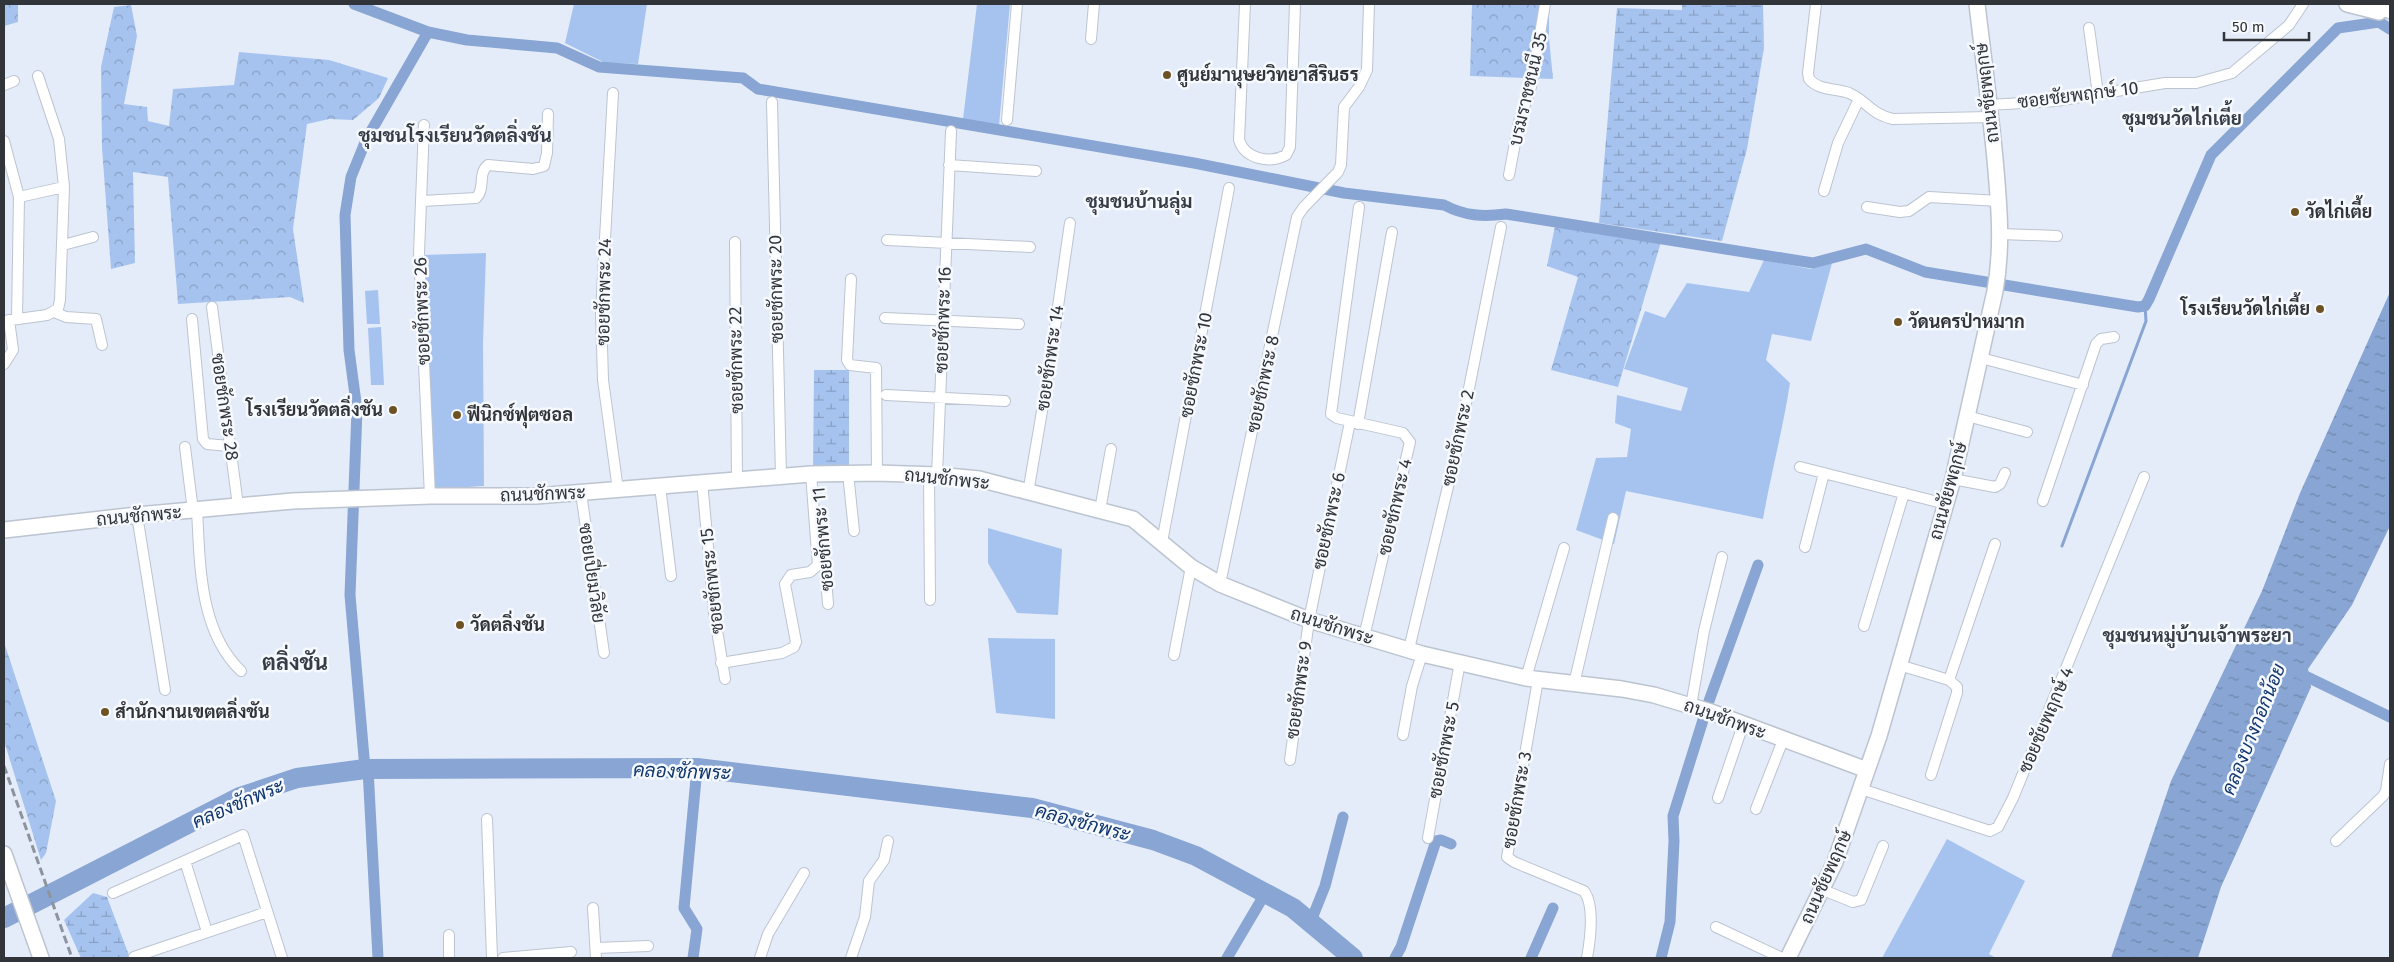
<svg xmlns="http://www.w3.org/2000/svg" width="2394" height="962" viewBox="0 0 2394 962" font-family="'Fira Sans',Sarabun,sans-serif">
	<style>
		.green { fill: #a6c3f0 }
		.forest { fill: url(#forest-crowns) }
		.wetland { fill: url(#wetland-marsh) }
		.water { fill: url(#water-ripples) }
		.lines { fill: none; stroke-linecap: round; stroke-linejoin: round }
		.stream { stroke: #88a5d3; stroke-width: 3 }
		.canal { stroke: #88a5d3; stroke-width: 11 }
		.river { stroke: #88a5d3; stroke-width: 20 }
		.street-casing { stroke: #bcc4d0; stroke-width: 12 }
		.secondary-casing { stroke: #bcc4d0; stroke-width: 18 }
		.primary-casing { stroke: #bcc4d0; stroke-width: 19 }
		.street { stroke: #fff; stroke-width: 10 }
		.secondary { stroke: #fff; stroke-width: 15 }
		.primary { stroke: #fff; stroke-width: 16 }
		.rail { stroke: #8e949d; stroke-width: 3; stroke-dasharray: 8 4; stroke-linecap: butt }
		.poi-dot { fill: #6d5224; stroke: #f6f9fe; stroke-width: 2 }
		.labels { text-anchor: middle; stroke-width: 5; stroke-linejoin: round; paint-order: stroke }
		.poi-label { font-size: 18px; font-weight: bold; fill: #313438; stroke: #f6f9fe; text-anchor: start }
		.street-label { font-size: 18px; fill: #313438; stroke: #f6f9fe }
		.neighbourhood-label { font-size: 19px; font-weight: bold; fill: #373d47; stroke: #f6f9fe }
		.water-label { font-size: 19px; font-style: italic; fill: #12376e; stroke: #f6f9fe }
		.district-label { font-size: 22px; font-weight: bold; fill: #373d47; stroke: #f6f9fe }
	</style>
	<defs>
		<pattern id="forest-crowns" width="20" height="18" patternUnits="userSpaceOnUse" patternTransform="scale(1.25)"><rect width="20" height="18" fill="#a6c3f0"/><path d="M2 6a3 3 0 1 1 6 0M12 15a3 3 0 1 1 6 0" fill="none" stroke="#889fc3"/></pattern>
		<pattern id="wetland-marsh" width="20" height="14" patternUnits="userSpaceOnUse" patternTransform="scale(1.25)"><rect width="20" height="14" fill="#a6c3f0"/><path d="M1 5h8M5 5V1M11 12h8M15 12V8" fill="none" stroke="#889fc3"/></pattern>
		<pattern id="water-ripples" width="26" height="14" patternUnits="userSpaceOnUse" patternTransform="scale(1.25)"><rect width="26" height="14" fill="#88a5d3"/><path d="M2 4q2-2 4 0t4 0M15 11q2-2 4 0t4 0" fill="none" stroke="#7087ac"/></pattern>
	</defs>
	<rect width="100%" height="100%" fill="#e4ecf9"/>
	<path class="green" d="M 574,4 L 647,4 L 638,64 L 605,63 L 565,43 Z
		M 977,4 L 1010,4 L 999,126 L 963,119 Z
		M 486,253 L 483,343 L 484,486 L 435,489 L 423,255 Z
		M 1764,260 L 1811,269 L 1832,263 L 1811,341 L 1772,334 L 1766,360 L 1790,383 C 1783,429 1771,473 1763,519 L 1626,491 L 1614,544 L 1576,530 L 1596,458 L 1627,457 L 1631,429 L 1615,423 L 1617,395 L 1681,411 L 1688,388 L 1624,369 L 1645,311 L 1665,318 L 1687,283 L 1749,292 Z
		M 378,290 L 380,324 L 367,324 L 365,291 Z
		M 381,327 L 384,385 L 371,385 L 368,328 Z
		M 988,528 L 1062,549 L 1058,615 L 1017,613 L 988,563 Z
		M 988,638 L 1055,639 L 1055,719 L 996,713 Z
		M 1947,839 L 2025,881 L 1989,954 L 1996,958 L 1882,958 Z"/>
	<path class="forest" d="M 4,4 L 18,4 L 18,22 L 4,26 Z
		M 1472,4 L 1549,4 L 1549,38 L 1553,79 L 1470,76 Z
		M 131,5 L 137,36 L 124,104 L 147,107 L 148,121 L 169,126 L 173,89 L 234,85 L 239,52 L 329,60 L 388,78 L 379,98 L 353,120 L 329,119 L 307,124 L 293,229 L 304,303 L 290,297 L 178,304 L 168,177 L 133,172 L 135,263 L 111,269 L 102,148 L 101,67 L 114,7 Z
		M 1555,226 L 1661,242 L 1618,387 L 1551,370 L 1578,277 L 1547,266 Z
		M 4,642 L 56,801 L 46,853 L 41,860 L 4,741 Z"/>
	<path class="wetland" d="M 1682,4 L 1763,4 L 1764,48 L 1747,149 L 1722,241 L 1599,223 L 1617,8 L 1682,10 Z
		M 814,370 L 849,370 L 849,467 L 813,469 Z
		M 93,893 L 107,897 L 130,958 L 81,958 L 64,920 Z"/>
	<path class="water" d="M 2390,292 L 2390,526 L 2352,605 L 2308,669 L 2311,687 L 2221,887 L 2198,958 L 2111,958 L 2171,781 L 2262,591 L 2300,493 Z"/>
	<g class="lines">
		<path class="stream" d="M 2062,546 L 2146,321 L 2145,306"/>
		<path class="canal" d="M 354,4 L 428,32 L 366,140 L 351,177 L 345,215 L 349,350 L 357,410 L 350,595 L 365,769
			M 428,32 L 467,40 L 557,48 L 599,67 L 743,78 L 758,89 L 1194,163 L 1344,193 L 1444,205 C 1465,216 1483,217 1506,214 L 1813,263 L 1866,249 L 1925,272 L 2138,307 L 2145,306 L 2149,299 L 2211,155 L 2338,28 L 2379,22 L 2390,29
			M 2297,672 L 2390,717
			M 1709,701 L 1758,565
			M 368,769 L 378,958
			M 1311,921 L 1325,886 L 1343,817
			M 693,958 L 697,929 L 684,908 L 697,768
			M 1227,958 L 1266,892
			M 1395,958 L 1401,947 L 1436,841 L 1441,840 L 1451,844
			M 1531,958 L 1553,908
			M 1661,958 L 1670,922 L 1674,841 L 1673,816 L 1703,720"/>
		<path class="river" d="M 4,918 L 240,797 L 297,778 L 365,769 L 697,768 L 1032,808 L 1153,840 L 1196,856 L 1293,908 L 1353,958"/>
		<defs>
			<path id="street" d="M 1245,4 L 1239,140 C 1245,159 1270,164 1286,155 L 1290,147 L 1295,4
				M 1816,4 L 1808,73 L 1809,79 C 1819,91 1836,88 1849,93 C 1867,101 1872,115 1893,119 L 1991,117
				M 2089,28 L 2098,94
				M 1091,39 L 1094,4
				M 4,85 L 14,81
				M 613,93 L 601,312 L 603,380 L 618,490
				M 772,102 L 781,476
				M 1990,105 L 2056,101 L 2165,83 L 2196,83 L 2232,73 L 2289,25 L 2303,4
				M 1007,120 L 1017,4
				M 424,125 L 419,253 L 430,496
				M 4,141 L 19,197 L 17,319
				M 949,165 L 1036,171
				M 1509,175 L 1519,122 L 1531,87 L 1545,4
				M 1824,191 L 1838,143 L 1859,99
				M 19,197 L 64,187
				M 422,201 L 476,198 C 486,189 477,174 488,165 L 533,169 L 544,166 L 547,153 L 548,114
				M 1359,207 L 1331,414 L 1337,418 L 1403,433 L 1410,442 L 1364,637
				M 1867,207 L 1900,212 L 1909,211 L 1929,197 L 1999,201
				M 2001,234 L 2057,236
				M 887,240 L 1030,247
				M 735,242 L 737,479
				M 63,245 L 93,237
				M 851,279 L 847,360 L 850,365 L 876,368 L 877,473
				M 212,307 L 238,506
				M 54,312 L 66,317 L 96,319 L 102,345
				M 885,318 L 1019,324
				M 192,319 L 203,439 L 207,444 L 230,446
				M 4,321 L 47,315 L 58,309 L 60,300 L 64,187 L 59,139 L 38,76
				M 1981,358 L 2083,385
				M 4,364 L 13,350 L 9,320
				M 886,395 L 1005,401
				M 1967,416 L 2027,432
				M 1358,424 L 1392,232
				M 185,447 L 193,511
				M 1800,467 L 1946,504
				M 848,473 L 854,531
				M 929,474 L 930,600
				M 937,475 L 951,131
				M 1953,479 L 1995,487 L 2000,484 L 2005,473
				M 702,481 L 714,612 L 725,679
				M 660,486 L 671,576
				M 581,493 L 604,653
				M 1028,493 L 1048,376 L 1070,223
				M 2043,501 L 2096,344 L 2101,339 L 2114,337
				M 197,510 C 200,564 199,631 241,671
				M 1100,510 L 1111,449
				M 137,515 L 165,690
				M 1162,542 L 1229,188
				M 1805,547 L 1824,473
				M 824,552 L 828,604
				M 1220,584 L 1297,217 L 1303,208 L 1338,172 L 1341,165 L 1344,107 L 1359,87 L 1367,70 L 1369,4
				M 1864,626 L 1904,493
				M 1409,649 L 1457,449 L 1501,227
				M 1174,655 L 1191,567
				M 721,663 L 782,653 L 794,647 L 796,642 L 785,584 L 791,575 L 810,572 L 818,565 L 811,474
				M 1899,665 L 1949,680 L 1957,687 L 1957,693 L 1931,775
				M 1526,678 L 1564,548
				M 1538,680 L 1507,857 L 1514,862 L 1584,891 C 1595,906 1590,941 1587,958
				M 1949,680 L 1995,544
				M 1574,684 L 1613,518
				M 1691,706 L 1704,631 L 1722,557
				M 1403,735 L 1412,686 L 1422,654
				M 1290,760 L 1309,620 L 1350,422
				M 1861,789 L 1990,831 L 1998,827 L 2013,798 L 2144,477
				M 1718,798 L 1743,725
				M 1756,809 L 1783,740
				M 487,819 L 492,958
				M 1428,838 L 1460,662
				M 2336,841 L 2383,796 L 2386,791 L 2390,764
				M 185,861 L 207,932
				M 1823,890 L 1853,902 L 1861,900 L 1883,846
				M 113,893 L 243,835 L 282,958
				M 593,908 L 596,958
				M 1716,927 L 1782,958
				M 449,935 L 449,958
				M 596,948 L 648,946
				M 134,957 L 267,912
				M 503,958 L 571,952
				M 760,958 L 768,934 L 804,873
				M 851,958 L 865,917 L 869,881 L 884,860 L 888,841"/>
			<path id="secondary" d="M 2347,4 L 2379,12
				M 4,530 L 137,515 L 293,501 L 430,496 L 536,496 L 811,474 L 877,473 L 937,475 L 979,479 L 1133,519 L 1191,567 L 1220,584 L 1309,620 L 1422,654 L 1526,678 L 1622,689 L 1654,695 L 1711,712 L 1867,770
				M 4,854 L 41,958
				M 1788,958 L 1835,862 L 1879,736 L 1953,479 L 1995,291 C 2003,246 1999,204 1995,159 C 1990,107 1983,55 1977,4"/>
			<path id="primary" d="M 2367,4 L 2390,10"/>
		</defs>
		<use href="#street" class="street-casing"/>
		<use href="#secondary" class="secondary-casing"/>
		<use href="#primary" class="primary-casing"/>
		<use href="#street" class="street"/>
		<use href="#secondary" class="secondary"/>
		<use href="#primary" class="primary"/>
		<path class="rail" d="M 4,766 L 72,958"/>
	</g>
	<g class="poi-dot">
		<circle cx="1167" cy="75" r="5"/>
		<circle cx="2295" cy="212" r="5"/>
		<circle cx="2320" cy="309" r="5"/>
		<circle cx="1898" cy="322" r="5"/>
		<circle cx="393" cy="410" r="5"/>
		<circle cx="457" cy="415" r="5"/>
		<circle cx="460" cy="625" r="5"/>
		<circle cx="105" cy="712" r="5"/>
	</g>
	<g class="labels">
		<g class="poi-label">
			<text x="1177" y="81">ศูนย์มานุษยวิทยาสิรินธร</text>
			<text x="2305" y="218">วัดไก่เตี้ย</text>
			<text x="2310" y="315" text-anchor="end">โรงเรียนวัดไก่เตี้ย</text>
			<text x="1908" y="328">วัดนครป่าหมาก</text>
			<text x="383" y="416" text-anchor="end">โรงเรียนวัดตลิ่งชัน</text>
			<text x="467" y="421">ฟีนิกซ์ฟุตซอล</text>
			<text x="470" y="631">วัดตลิ่งชัน</text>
			<text x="115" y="718">สำนักงานเขตตลิ่งชัน</text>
		</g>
		<g class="street-label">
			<text transform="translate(1528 89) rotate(-77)" y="6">บรมราชชนนี 35</text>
			<text transform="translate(1987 93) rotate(-97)" y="6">ถนนชัยพฤกษ์</text>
			<text transform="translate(2078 95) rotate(-7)" y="6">ซอยชัยพฤกษ์ 10</text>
			<text transform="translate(776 289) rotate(-91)" y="6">ซอยชักพระ 20</text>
			<text transform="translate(604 292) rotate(-89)" y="6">ซอยชักพระ 24</text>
			<text transform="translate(422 311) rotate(-92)" y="6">ซอยชักพระ 26</text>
			<text transform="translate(943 320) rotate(-88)" y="6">ซอยชักพระ 16</text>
			<text transform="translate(1050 358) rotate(-82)" y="6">ซอยชักพระ 14</text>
			<text transform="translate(736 360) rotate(-91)" y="6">ซอยชักพระ 22</text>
			<text transform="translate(1196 365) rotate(-79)" y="6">ซอยชักพระ 10</text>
			<text transform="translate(1263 384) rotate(-78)" y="6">ซอยชักพระ 8</text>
			<text transform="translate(225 407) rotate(82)" y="6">ซอยชักพระ 28</text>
			<text transform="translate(1458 438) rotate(-78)" y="6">ซอยชักพระ 2</text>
			<text transform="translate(947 479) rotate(6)" y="6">ถนนชักพระ</text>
			<text transform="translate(1948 491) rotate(-75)" y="6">ถนนชัยพฤกษ์</text>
			<text transform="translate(543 494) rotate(-2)" y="6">ถนนชักพระ</text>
			<text transform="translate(1395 507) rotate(-77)" y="6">ซอยชักพระ 4</text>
			<text transform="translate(139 516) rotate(-5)" y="6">ถนนชักพระ</text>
			<text transform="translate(1329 521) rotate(-78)" y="6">ซอยชักพระ 6</text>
			<text transform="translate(823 539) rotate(-95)" y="6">ซอยชักพระ 11</text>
			<text transform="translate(592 573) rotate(82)" y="6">ซอยเปี่ยมวิลัย</text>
			<text transform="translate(712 581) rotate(-96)" y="6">ซอยชักพระ 15</text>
			<text transform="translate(1332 626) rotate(18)" y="6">ถนนชักพระ</text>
			<text transform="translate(1299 690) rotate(-82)" y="6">ซอยชักพระ 9</text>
			<text transform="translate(1725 719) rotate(20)" y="6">ถนนชักพระ</text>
			<text transform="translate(2046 720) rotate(-67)" y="6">ซอยชัยพฤกษ์ 4</text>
			<text transform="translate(1444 750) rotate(-79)" y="6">ซอยชักพระ 5</text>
			<text transform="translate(1517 800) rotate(-80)" y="6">ซอยชักพระ 3</text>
			<text transform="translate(1826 877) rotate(-66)" y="6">ถนนชัยพฤกษ์</text>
		</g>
		<g class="neighbourhood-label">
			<text x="2182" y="125">ชุมชนวัดไก่เตี้ย</text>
			<text x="455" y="142">ชุมชนโรงเรียนวัดตลิ่งชัน</text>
			<text x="1139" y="208">ชุมชนบ้านลุ่ม</text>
			<text x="2197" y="642">ชุมชนหมู่บ้านเจ้าพระยา</text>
		</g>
		<g class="water-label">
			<text transform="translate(2253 729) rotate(-68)" y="7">คลองบางกอกน้อย</text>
			<text transform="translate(682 771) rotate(2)" y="7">คลองชักพระ</text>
			<text transform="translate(238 803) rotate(-23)" y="7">คลองชักพระ</text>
			<text transform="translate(1083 822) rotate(15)" y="7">คลองชักพระ</text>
		</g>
		<g class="district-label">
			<text x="295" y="670">ตลิ่งชัน</text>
		</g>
	</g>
	<rect width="2394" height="962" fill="none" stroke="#313438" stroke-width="10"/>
	<path d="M2224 32v8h85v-8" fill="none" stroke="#313438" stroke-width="2.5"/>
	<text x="2232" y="32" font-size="15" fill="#313438" stroke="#f6f9fe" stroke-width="4" paint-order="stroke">50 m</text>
</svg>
